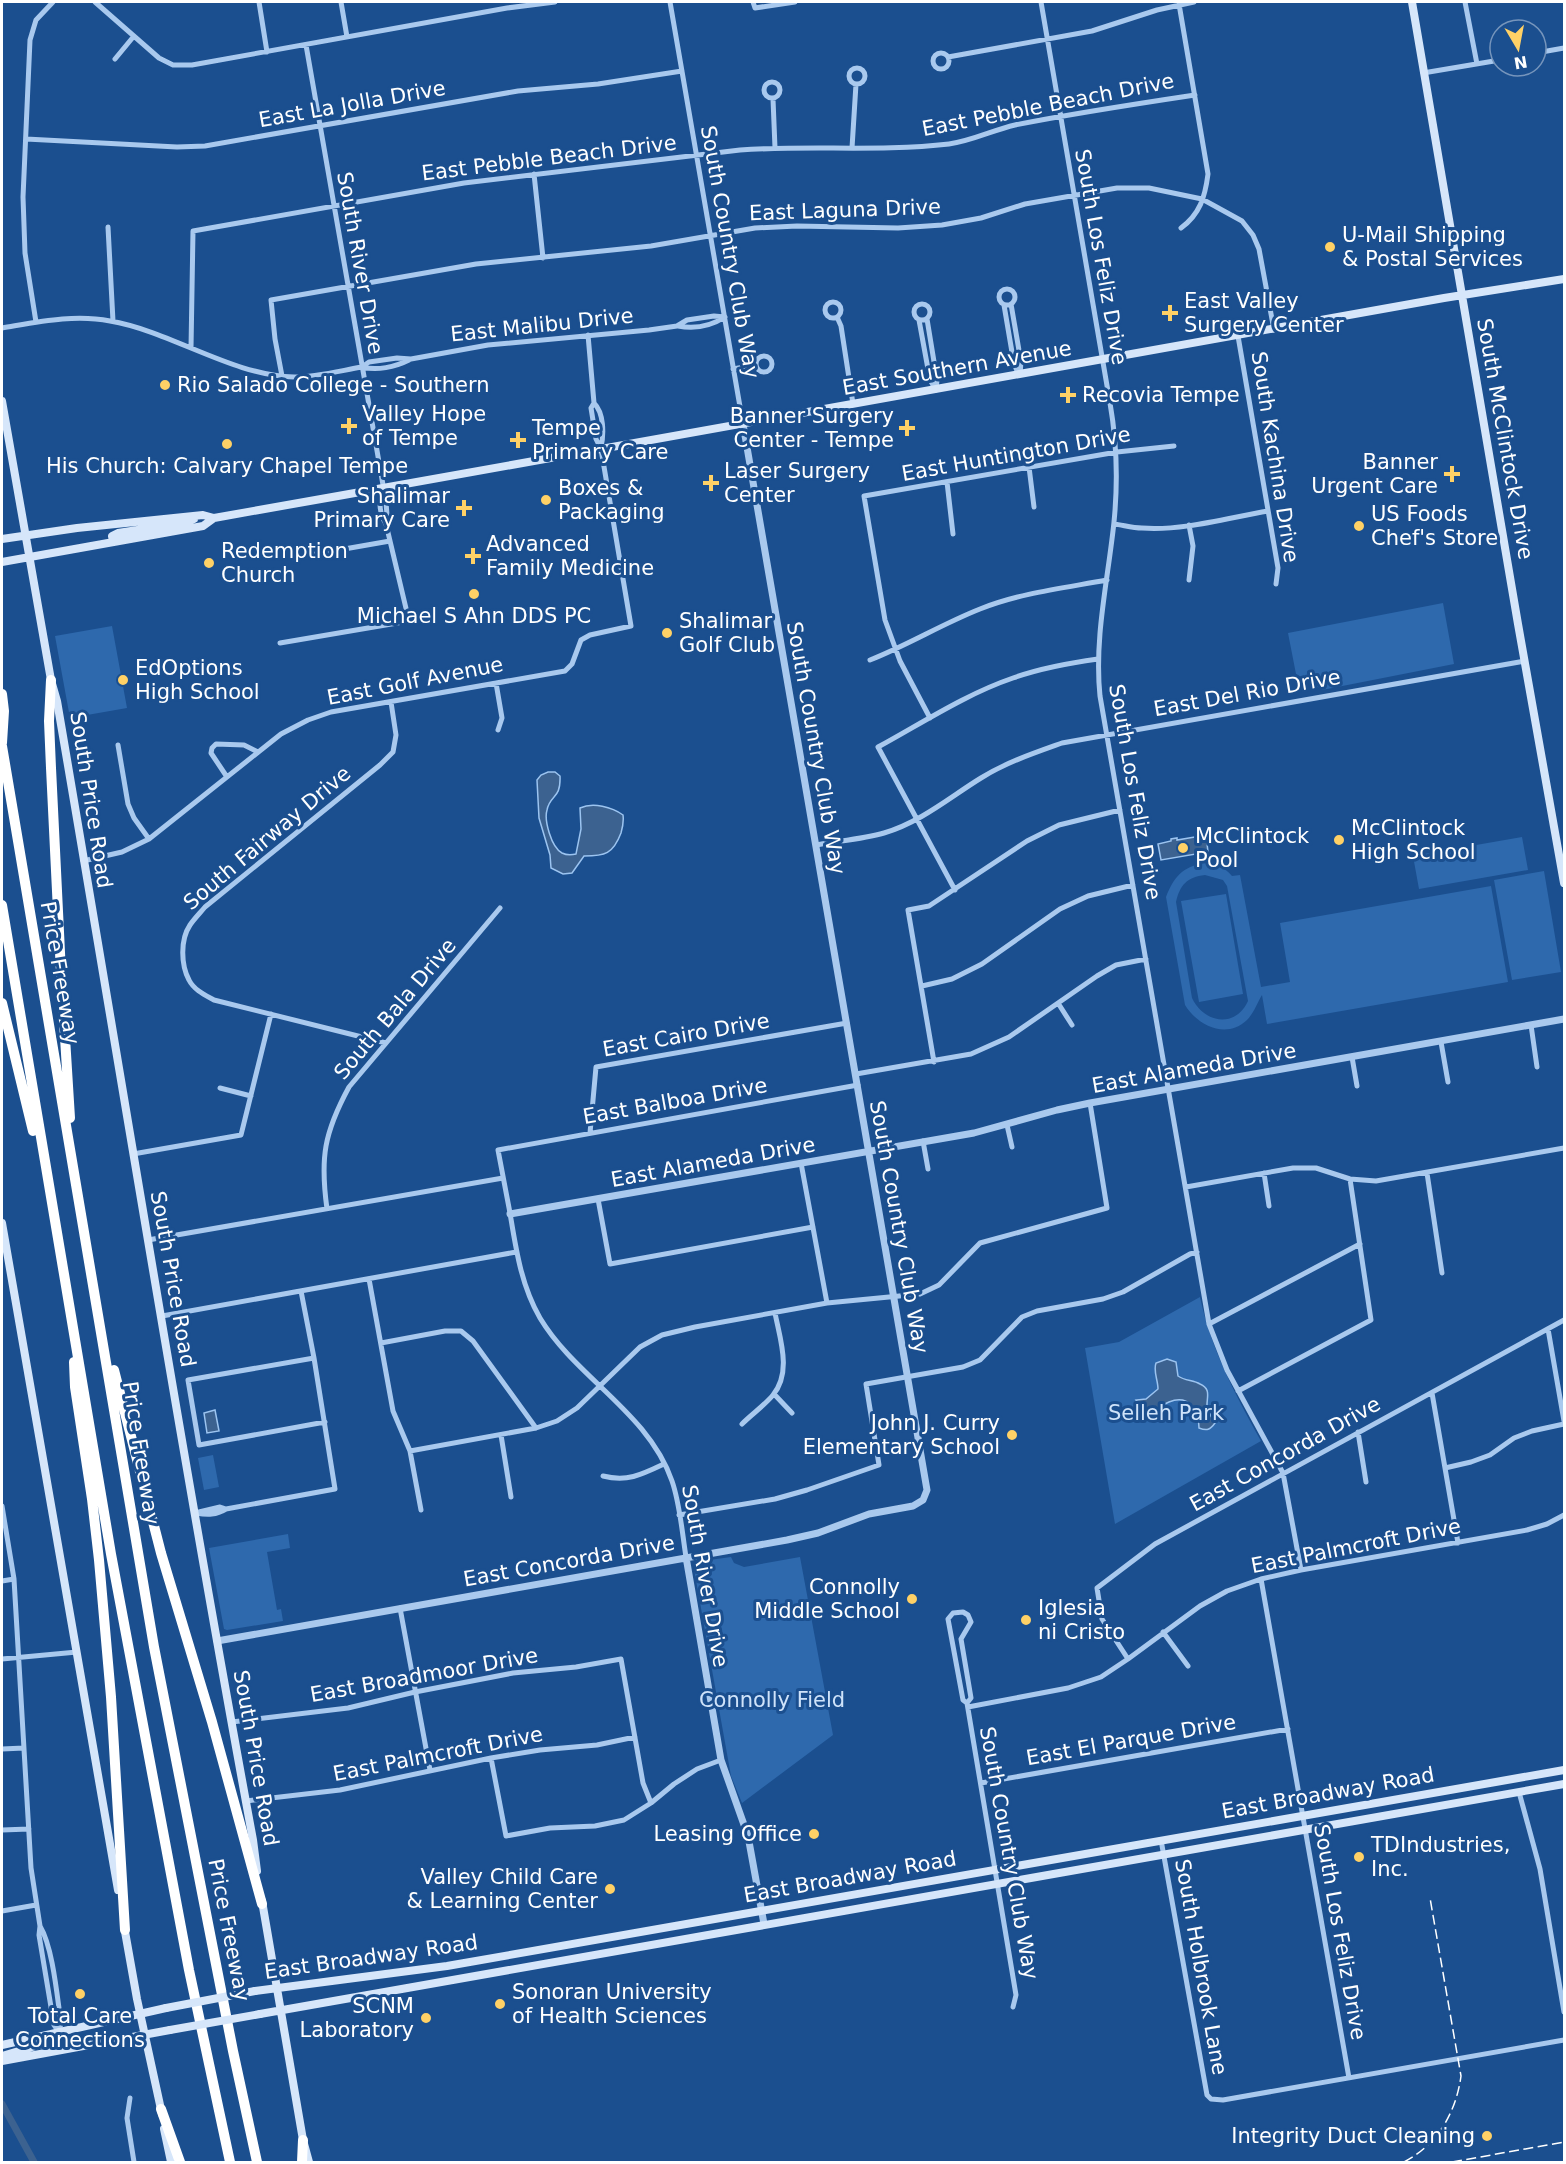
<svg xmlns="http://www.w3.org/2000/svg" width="1566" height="2164" viewBox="0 0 1566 2164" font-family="'DejaVu Sans',sans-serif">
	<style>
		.green { fill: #2e69ad; fill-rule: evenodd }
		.water { fill: #3c6290; stroke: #9cc4f0; stroke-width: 1.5 }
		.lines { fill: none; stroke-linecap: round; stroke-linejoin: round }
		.canal { stroke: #3c6290; stroke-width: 7 }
		.minor { stroke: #a9c9ee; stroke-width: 5 }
		.tertiary { stroke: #a9c9ee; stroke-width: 7 }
		.secondary { stroke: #d6e6fa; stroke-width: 8 }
		.motorway { stroke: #fff; stroke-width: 10 }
		.rail { stroke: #fff; stroke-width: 1.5; stroke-dasharray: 10 4.5; stroke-linecap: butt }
		.secondary-bridge { stroke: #d6e6fa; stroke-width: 8 }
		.poi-dot { fill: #ffd166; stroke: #1b4f8f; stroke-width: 2 }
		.labels { text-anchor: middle; stroke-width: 6; stroke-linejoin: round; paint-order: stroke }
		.street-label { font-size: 21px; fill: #fff; stroke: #1b4f8f }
		.poi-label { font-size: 21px; fill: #fff; stroke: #1b4f8f; text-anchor: start }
		.park-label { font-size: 21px; fill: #cfe3fa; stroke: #1b4f8f }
	</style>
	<rect width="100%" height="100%" fill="#1b4f8f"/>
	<path class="green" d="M 1443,603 L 1454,664 L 1322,690 L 1296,674 L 1288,633 Z
		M 112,626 L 127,708 L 70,718 L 55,636 Z
		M 1522,837 L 1528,870 L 1419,889 L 1413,856 Z
		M 1204,863 C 1216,865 1225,867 1232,876 L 1240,875 L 1261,987 L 1290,982 L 1280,923 L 1491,886 L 1508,982 L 1267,1024 L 1262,995 C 1257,1003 1254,1013 1247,1020 C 1226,1040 1197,1025 1185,1005 L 1166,897 C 1174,877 1182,867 1204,863 ZM 1205,875 L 1223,880 L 1227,886 L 1248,1001 C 1235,1029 1204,1023 1192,998 L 1176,902 C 1180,885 1187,877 1205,875 Z
		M 1544,871 L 1561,972 L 1512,980 L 1494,880 Z
		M 1226,894 L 1243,994 L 1199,1002 L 1181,901 Z
		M 1200,1297 C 1211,1349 1235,1394 1261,1441 L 1115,1524 L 1085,1348 L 1119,1342 Z
		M 213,1455 L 219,1487 L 204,1490 L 198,1458 Z
		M 288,1534 L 290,1548 L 267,1552 L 277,1610 L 281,1609 L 283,1621 L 227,1630 L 224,1629 L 209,1548 Z
		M 731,1557 L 734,1563 L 744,1567 L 800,1557 L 833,1735 L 742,1803 L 731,1776 L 694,1569 L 695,1562 Z"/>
	<path class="water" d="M 548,772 L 555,772 L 560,776 C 561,800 550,794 547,810 C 544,820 551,847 562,853 C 566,855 572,855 576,854 L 581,829 L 580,808 C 593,802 612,807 623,815 C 624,822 623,826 621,833 C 613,854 605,856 584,856 L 572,873 L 563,874 L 551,868 L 550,855 L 539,818 L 537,780 L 541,775 Z
		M 1206,835 L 1208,852 L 1161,860 L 1158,844 L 1171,841 L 1171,839 L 1177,838 L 1177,840 Z
		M 1167,1359 L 1176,1362 L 1178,1376 C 1185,1381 1193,1380 1200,1384 C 1211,1389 1207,1396 1207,1405 C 1207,1411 1212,1418 1215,1423 C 1210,1430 1207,1431 1199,1428 C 1199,1410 1189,1394 1169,1402 C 1161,1405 1157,1413 1147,1410 C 1142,1409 1139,1404 1136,1400 L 1146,1399 L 1158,1389 C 1158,1380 1153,1371 1156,1363 Z
		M 215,1410 L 219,1431 L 207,1433 L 204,1413 Z"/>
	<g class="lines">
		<path class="canal" d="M 2,2104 L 34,2162"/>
		<path class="minor" d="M 95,2 L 159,58 L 173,65 L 192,65 L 507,8 L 555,2
			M 259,2 L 267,52
			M 341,2 L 347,37
			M 670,2 L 743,424
			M 753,2 L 755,8 L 795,2
			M 1041,2 L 1110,403 C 1117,443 1118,482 1114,522 C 1108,580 1094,638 1100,696 L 1209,1324 L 1227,1370 L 1283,1473 L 1301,1570
			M 1465,2 L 1477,64
			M 1179,4 L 1208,174 C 1205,197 1200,214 1181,228
			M 306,45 L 386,502 L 387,515 L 386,524
			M933 61a8 8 0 1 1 16 0a8 8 0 1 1-16 0Z
			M 1536,53 L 1564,48
			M 948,57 L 1092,31 L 1157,10 L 1194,2
			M 115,59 L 134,36
			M849 76a8 8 0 1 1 16 0a8 8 0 1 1-16 0Z
			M 1423,73 L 1500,60
			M764 90a8 8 0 1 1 16 0a8 8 0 1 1-16 0Z
			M 773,99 L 775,148
			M 26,139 L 177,147 L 205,146 L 518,91 L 598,84 L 682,71
			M 852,148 L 856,84
			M 534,174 L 543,258
			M 108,227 L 113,321
			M999 297a8 8 0 1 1 16 0a8 8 0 1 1-16 0Z
			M825 310a8 8 0 1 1 16 0a8 8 0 1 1-16 0Z
			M914 312a8 8 0 1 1 16 0a8 8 0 1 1-16 0Z
			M 1011,304 L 1021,362 L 1020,374
			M 1004,305 L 1014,364 L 1019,375
			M 837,317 L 841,326 L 853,404
			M 927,319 L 937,380 L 936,390
			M 919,320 L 930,380 L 936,390
			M 36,322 L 25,253 L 23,197 L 30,40 L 36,20 L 53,2
			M 678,326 C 694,329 711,326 725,317
			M 2,328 C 38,322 74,314 110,321 C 170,331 233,376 294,377 C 316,377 339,371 362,367 L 369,362 L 397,358 L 411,359 L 488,345 L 649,330 L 677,326 L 687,320 L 714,316 L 725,317
			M 1238,336 L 1278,568 L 1276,584
			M 191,348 L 193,231 L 464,183 L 740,150 C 810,145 880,152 949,144 C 972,141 993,130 1015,125 C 1075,113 1135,104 1195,95
			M756 364a8 8 0 1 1 16 0a8 8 0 1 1-16 0Z
			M 362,367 C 377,371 395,367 409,360
			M 733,369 L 755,365
			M 282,376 L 275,339 L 271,300 L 476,264 L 651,246 L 755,228 L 797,226 L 898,228 L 942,225 L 981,218 L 1025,204 L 1117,188 L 1149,188 L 1202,199 L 1242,221 L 1253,235 L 1259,249 L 1274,330
			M 594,403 C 604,413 604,434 601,447
			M 1029,467 L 1034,507
			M 947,482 L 953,534
			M 1114,524 C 1123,525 1132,528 1142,528 C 1183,531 1227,518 1268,511
			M 1189,525 L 1193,546 L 1189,580
			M 293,558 L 390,541
			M 280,643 L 409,621 L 386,524 C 379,513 379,503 382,491
			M 870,660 C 908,645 942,624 980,609 C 1020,593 1064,588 1107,580
			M 496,683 L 502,718 L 498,730
			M 930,718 L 900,661 L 885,620 L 864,496 L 1117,452 L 1174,446
			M 118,745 L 128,804 L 134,818 L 149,839
			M 227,777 L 211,753 L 212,748 L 216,744 L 244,745 L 258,752
			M 816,845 C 838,841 863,839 884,833 C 921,822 950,797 981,778 C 1007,762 1034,753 1062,743 L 1525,661
			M 83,861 L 122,852 L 149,839 L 281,734 L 308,720 L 331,712 L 565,671 L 572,664 L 581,640 L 590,635 L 631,626 L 601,449 L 596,439 L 591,408 L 594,403 L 588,335
			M 955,890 L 878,747 C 922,723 966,694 1013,678 C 1041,668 1069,663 1098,659
			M 922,986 L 952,979 L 982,964 L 1060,909 L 1088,896 L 1133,885
			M 1058,1003 L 1072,1025
			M 1531,1025 L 1537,1067
			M 1441,1042 L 1448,1082
			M 386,1043 L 214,1000 C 205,995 194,990 189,980 C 181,965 180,940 190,925 C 194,919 200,913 205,907 L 380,765 L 393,752 L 396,735 L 391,702
			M 1352,1057 L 1357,1086
			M 934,1062 L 908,910 L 929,906 L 1027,841 L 1059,825 L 1120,810
			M 856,1074 L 971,1054 L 1009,1037 L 1097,976 L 1116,965 L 1146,959
			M 220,1088 L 251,1096
			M 1007,1125 L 1012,1147
			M 590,1133 L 596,1067 L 847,1023
			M 923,1141 L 928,1169
			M 133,1154 L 241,1135 L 271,1014
			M 801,1163 L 827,1303
			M 1264,1173 L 1269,1206
			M 1427,1173 L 1442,1273
			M 1186,1187 L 1293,1168 L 1316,1168 L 1350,1179 L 1376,1181 L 1564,1148
			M 598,1199 L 610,1264 L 813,1227
			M 327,1209 C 320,1158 324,1133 349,1087 L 500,908
			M 148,1240 L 503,1178
			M 369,1279 L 393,1411 L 410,1451 L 421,1510
			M 162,1316 L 516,1252
			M 1209,1324 L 1360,1244
			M 1548,1329 L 1564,1421
			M 381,1343 L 445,1331 L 461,1331 L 473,1341 L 536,1428
			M 314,1358 L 188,1380 L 199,1445 L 325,1422
			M 1238,1391 L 1371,1320 L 1350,1179
			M 1432,1393 L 1458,1543
			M 774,1394 L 792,1413
			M 742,1424 C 752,1414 765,1405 773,1395 C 792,1372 780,1339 775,1313
			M 1358,1432 L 1366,1482
			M 501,1435 L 511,1497
			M 410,1451 L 536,1428 L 557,1421 L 577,1408 L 640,1347 L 662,1335 L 695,1327 L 827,1303 L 920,1294 L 939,1285 L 980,1243 L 1107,1208 L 1090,1103
			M 1445,1468 L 1471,1462 L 1490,1455 L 1514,1438 L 1532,1431 L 1564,1424
			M 603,1476 C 627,1482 641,1475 664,1464
			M 2,1506 L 14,1579 L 31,1868 L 40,1926 L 39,1935 L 54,2025 L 59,2032
			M 199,1512 L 220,1507 L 226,1509
			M 196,1513 C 208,1515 216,1515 226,1509 L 335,1489 L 314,1358 L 301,1291
			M 679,1515 L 775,1499 L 807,1490 L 879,1465 L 866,1384 L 963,1367 L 980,1360 L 1022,1317 L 1037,1311 L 1103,1299 L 1123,1292 L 1190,1254 L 1197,1252
			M 686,1557 C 682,1532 680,1504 672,1481 C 648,1412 576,1378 540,1318 C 521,1285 516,1249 510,1213 C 506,1192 502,1171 498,1150 L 858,1085
			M 1261,1579 L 1349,2078
			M 2,1581 L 14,1579
			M 400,1608 L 430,1770
			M 1163,1632 L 1188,1666
			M 2,1659 L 77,1652
			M 1128,1659 L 1102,1619 L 1097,1588 L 1155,1544 L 1564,1320
			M 967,1703 L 963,1700 L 948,1619 L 953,1613 L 963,1612 L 968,1615 L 971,1622 L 961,1639 L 971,1698 L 967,1703 L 1016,1995 L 1013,2007
			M 968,1707 L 1068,1688 L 1101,1677 L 1128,1659 L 1200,1606 L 1227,1591 L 1261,1579 L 1301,1570 L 1527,1530 L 1547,1524 L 1564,1515
			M 232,1722 L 348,1708 L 415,1692 L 513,1673 L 576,1667 L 621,1659 L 643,1783 L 651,1803
			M 2,1749 L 24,1748
			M 491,1758 L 506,1836 L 550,1828 L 595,1826 L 624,1820 L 651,1803 L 674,1784 L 697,1769 L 721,1760
			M 981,1783 L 1288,1729
			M 1519,1792 L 1540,1869 L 1564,2012
			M 246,1801 L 340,1790 L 491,1758 L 540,1750 L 597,1745 L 635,1737
			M 2,1830 L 29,1829
			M 1161,1840 L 1207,2095 L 1211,2099 L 1223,2100 L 1564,2040
			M 2,1911 L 36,1905
			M 40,1926 C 53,1948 57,1996 61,2023 L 59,2032
			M 130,2098 L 127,2118 L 134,2162"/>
		<path class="tertiary" d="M 510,1214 L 974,1133 L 1057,1110 L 1090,1103 L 1564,1019
			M 686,1557 L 721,1760 L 748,1836 L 764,1924
			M 217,1641 L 787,1540 L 818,1533 L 869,1514 L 913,1506 L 923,1500 L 927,1490 L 743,424"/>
		<path class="secondary" d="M 1412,2 L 1518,624 L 1564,883
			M 2,401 L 51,680 L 57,701 C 122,1081 183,1461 253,1840 L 257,1871
			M 2,539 L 77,528 L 203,515 L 214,518
			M 113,542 L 112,536 L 118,533 L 183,523 L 194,519
			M 2,562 L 203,526 L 214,518 L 338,496 L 1444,298 L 1564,279
			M 2,1223 L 118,1890
			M 262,1901 L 303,2140 L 309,2162
			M 124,1926 L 137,1999 L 162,2114
			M 255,1991 L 447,1966 L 1564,1770
			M 260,2014 L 1564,1784
			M 2,2045 L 166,2008
			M 2,2056 L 52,2041 L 59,2032
			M 2,2061 L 170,2030
			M 164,2129 L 171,2162"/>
		<path class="motorway" d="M 51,680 L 49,721 L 51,768 L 61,973 L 70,1118
			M 2,694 L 4,711 L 2,743
			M 2,746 L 154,1647 L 233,2051 L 257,2162
			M 2,905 L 111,1554 L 189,1970 L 230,2162
			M 2,1003 L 33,1131
			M 74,1362 L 75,1387 L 92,1499 L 99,1560 L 111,1697 L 125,1930
			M 114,1370 L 161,1553 L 212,1722 L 262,1904
			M 161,2109 L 180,2162
			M 302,2162 L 303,2140"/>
		<path class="rail" d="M 1404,2162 C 1437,2145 1456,2113 1461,2076 L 1430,1898
			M 1452,2162 L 1564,2142"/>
		<path class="secondary-bridge" d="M 166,2008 L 255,1991
			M 170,2030 L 260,2014"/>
	</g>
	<g class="poi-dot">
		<circle cx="1330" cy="247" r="6"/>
		<path d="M1167 304h6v6h6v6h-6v6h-6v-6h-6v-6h6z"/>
		<circle cx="165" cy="385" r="6"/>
		<path d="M1065 386h6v6h6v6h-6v6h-6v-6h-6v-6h6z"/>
		<path d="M346 417h6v6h6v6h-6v6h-6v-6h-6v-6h6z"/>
		<path d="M904 419h6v6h6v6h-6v6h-6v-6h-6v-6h6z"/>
		<path d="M515 431h6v6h6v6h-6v6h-6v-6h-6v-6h6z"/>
		<circle cx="227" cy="444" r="6"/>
		<path d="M1449 465h6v6h6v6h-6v6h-6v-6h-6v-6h6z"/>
		<path d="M708 474h6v6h6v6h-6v6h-6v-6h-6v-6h6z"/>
		<circle cx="546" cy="500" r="6"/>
		<path d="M461 499h6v6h6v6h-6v6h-6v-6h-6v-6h6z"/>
		<circle cx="1359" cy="526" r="6"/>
		<path d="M470 547h6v6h6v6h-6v6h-6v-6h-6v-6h6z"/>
		<circle cx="209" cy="563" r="6"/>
		<circle cx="474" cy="594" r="6"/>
		<circle cx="667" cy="633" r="6"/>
		<circle cx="123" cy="680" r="6"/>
		<circle cx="1339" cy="840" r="6"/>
		<circle cx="1183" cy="848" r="6"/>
		<circle cx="1012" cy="1435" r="6"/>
		<circle cx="912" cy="1599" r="6"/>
		<circle cx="1026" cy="1620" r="6"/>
		<circle cx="814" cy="1834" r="6"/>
		<circle cx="1359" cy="1857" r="6"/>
		<circle cx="610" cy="1889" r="6"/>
		<circle cx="80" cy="1994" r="6"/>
		<circle cx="500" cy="2004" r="6"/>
		<circle cx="426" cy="2018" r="6"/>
		<circle cx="1487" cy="2136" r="6"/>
	</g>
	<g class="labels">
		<g class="street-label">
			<text transform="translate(352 104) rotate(-10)" y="7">East La Jolla Drive</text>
			<text transform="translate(1048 105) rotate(-11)" y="7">East Pebble Beach Drive</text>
			<text transform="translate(549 158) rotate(-7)" y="7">East Pebble Beach Drive</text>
			<text transform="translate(845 210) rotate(-2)" y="7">East Laguna Drive</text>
			<text transform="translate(730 252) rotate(80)" y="7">South Country Club Way</text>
			<text transform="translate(1101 257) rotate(80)" y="7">South Los Feliz Drive</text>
			<text transform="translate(360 263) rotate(80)" y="7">South River Drive</text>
			<text transform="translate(542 325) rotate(-6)" y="7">East Malibu Drive</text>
			<text transform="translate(957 368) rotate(-10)" y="7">East Southern Avenue</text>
			<text transform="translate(1505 439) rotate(80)" y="7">South McClintock Drive</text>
			<text transform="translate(1016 454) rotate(-10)" y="7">East Huntington Drive</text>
			<text transform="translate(1275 457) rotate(81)" y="7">South Kachina Drive</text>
			<text transform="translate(415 681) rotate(-11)" y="7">East Golf Avenue</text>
			<text transform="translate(1247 693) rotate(-10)" y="7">East Del Rio Drive</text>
			<text transform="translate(816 748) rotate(80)" y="7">South Country Club Way</text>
			<text transform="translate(1135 792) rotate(80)" y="7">South Los Feliz Drive</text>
			<text transform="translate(91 800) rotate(81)" y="7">South Price Road</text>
			<text transform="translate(267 838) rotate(-40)" y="7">South Fairway Drive</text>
			<text transform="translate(60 973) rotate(80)" y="7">Price Freeway</text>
			<text transform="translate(395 1009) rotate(-50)" y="7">South Bala Drive</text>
			<text transform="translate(686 1035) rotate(-10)" y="7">East Cairo Drive</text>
			<text transform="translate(1194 1068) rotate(-10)" y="7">East Alameda Drive</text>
			<text transform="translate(675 1101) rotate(-10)" y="7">East Balboa Drive</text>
			<text transform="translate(713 1162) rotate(-10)" y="7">East Alameda Drive</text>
			<text transform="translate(899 1227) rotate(80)" y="7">South Country Club Way</text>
			<text transform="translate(173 1279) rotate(80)" y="7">South Price Road</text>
			<text transform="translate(141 1453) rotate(81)" y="7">Price Freeway</text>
			<text transform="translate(1285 1454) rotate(-29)" y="7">East Concorda Drive</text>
			<text transform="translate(1356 1546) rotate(-11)" y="7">East Palmcroft Drive</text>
			<text transform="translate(569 1561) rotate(-10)" y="7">East Concorda Drive</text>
			<text transform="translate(705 1576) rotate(80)" y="7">South River Drive</text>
			<text transform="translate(424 1675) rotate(-10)" y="7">East Broadmoor Drive</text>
			<text transform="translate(1131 1740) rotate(-10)" y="7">East El Parque Drive</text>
			<text transform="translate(438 1754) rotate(-11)" y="7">East Palmcroft Drive</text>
			<text transform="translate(256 1758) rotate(80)" y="7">South Price Road</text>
			<text transform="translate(1328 1793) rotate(-10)" y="7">East Broadway Road</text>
			<text transform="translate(1009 1853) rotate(80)" y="7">South Country Club Way</text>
			<text transform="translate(850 1877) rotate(-10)" y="7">East Broadway Road</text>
			<text transform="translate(229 1930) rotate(79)" y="7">Price Freeway</text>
			<text transform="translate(1340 1932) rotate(80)" y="7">South Los Feliz Drive</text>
			<text transform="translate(371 1957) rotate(-8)" y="7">East Broadway Road</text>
			<text transform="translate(1201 1967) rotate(80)" y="7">South Holbrook Lane</text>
		</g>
		<g class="poi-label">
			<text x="1342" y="242">U-Mail Shipping<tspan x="1342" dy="24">&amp; Postal Services</tspan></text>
			<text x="1184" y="308">East Valley<tspan x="1184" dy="24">Surgery Center</tspan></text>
			<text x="177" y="392">Rio Salado College - Southern</text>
			<text x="1082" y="402">Recovia Tempe</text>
			<text x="362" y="421">Valley Hope<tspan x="362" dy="24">of Tempe</tspan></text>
			<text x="894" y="423" text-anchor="end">Banner Surgery<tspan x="894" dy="24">Center - Tempe</tspan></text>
			<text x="532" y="435">Tempe<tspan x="532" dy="24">Primary Care</tspan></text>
			<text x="1438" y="469" text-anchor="end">Banner<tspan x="1438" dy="24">Urgent Care</tspan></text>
			<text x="227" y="473" text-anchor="middle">His Church: Calvary Chapel Tempe</text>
			<text x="724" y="478">Laser Surgery<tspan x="724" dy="24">Center</tspan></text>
			<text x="558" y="495">Boxes &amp;<tspan x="558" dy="24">Packaging</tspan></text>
			<text x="450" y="503" text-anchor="end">Shalimar<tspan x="450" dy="24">Primary Care</tspan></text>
			<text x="1371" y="521">US Foods<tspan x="1371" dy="24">Chef's Store</tspan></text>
			<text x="486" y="551">Advanced<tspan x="486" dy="24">Family Medicine</tspan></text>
			<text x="221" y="558">Redemption<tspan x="221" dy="24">Church</tspan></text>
			<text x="474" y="623" text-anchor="middle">Michael S Ahn DDS PC</text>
			<text x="679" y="628">Shalimar<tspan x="679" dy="24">Golf Club</tspan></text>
			<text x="135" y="675">EdOptions<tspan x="135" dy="24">High School</tspan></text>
			<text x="1351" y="835">McClintock<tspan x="1351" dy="24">High School</tspan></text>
			<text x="1195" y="843">McClintock<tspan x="1195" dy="24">Pool</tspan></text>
			<text x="1000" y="1430" text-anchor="end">John J. Curry<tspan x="1000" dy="24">Elementary School</tspan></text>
			<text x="900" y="1594" text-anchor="end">Connolly<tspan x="900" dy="24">Middle School</tspan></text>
			<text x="1038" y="1615">Iglesia<tspan x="1038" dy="24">ni Cristo</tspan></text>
			<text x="802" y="1841" text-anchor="end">Leasing Office</text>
			<text x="1371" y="1852">TDIndustries,<tspan x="1371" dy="24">Inc.</tspan></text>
			<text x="598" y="1884" text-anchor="end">Valley Child Care<tspan x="598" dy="24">&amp; Learning Center</tspan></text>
			<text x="512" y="1999">Sonoran University<tspan x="512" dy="24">of Health Sciences</tspan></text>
			<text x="414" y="2013" text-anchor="end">SCNM<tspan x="414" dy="24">Laboratory</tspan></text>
			<text x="80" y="2023" text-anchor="middle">Total Care<tspan x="80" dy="24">Connections</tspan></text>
			<text x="1475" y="2143" text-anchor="end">Integrity Duct Cleaning</text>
		</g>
		<g class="park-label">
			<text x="1166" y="1420">Selleh Park</text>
			<text x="772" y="1707">Connolly Field</text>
		</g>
	</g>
	<rect width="1566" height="2164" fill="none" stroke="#ffffff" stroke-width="6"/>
	<g transform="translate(1518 48) rotate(170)"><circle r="28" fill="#1b4f8f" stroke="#7695bc" stroke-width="1.5"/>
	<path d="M0-4.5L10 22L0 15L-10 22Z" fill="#ffd166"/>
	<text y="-9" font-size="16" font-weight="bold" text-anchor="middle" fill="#ffffff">N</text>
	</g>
</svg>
